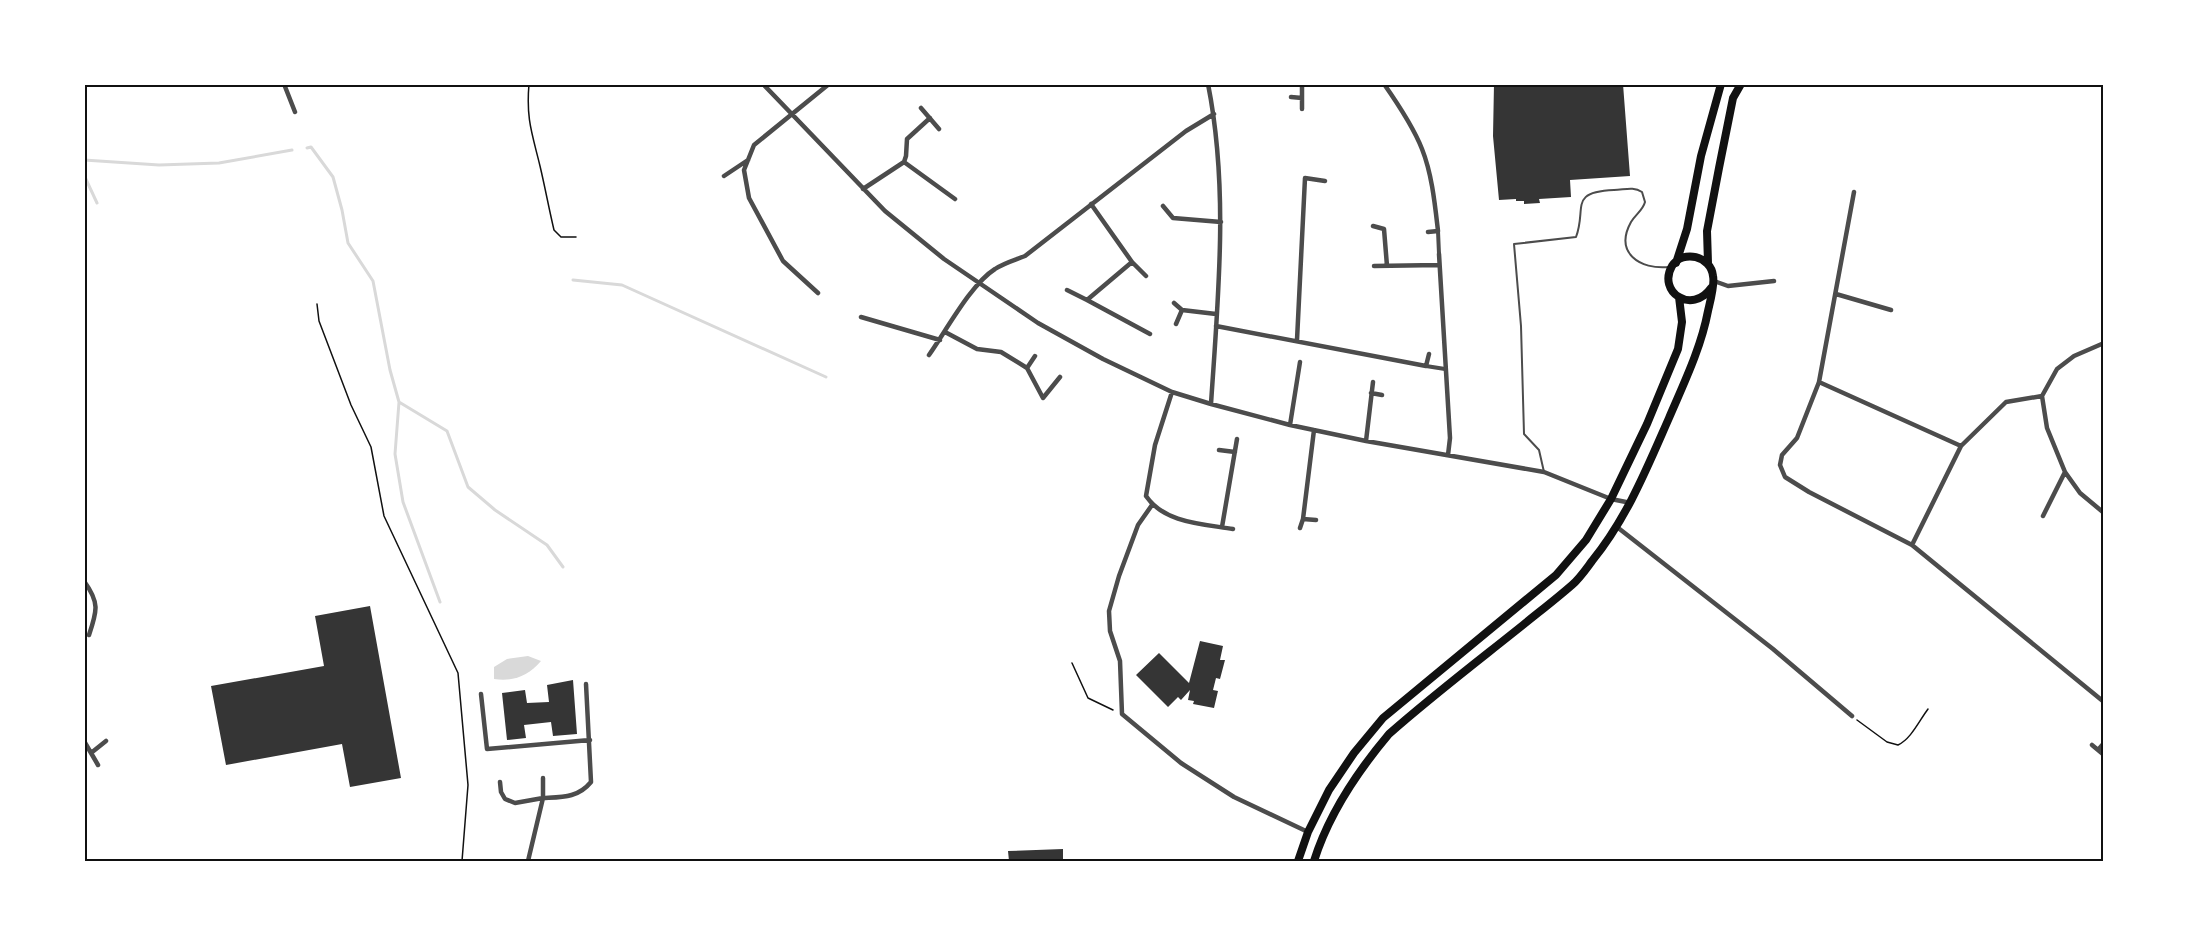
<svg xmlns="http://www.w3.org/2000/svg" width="2188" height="945" viewBox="0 0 2188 945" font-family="'Fira Sans Condensed',sans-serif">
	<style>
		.water { fill: #d9d9d9 }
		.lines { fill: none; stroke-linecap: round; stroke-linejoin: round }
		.stream { stroke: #d9d9d9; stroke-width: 3 }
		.building { fill: #353535 }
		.path { stroke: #111; stroke-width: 1.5 }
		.service { stroke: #4c4c4c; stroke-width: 2 }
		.pedestrian { stroke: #4c4c4c; stroke-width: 4 }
		.minor { stroke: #4c4c4c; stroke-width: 4.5 }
		.primary { stroke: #111; stroke-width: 8 }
		.neatline { fill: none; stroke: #111; stroke-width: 2 }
	</style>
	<rect width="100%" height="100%" fill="#fff"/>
	<path class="water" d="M 528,656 L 541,661 C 528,676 513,682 494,679 L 494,667 L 507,659 Z"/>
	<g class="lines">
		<path class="stream" d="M 307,148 L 311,147 L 333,177 L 342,210 L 348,243 L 373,281 L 390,370 L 399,402 L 447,431 L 468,487 L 495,510 L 547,545 L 563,567
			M 84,160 L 159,165 L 219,163 L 292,150
			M 84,175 L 97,203
			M 573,280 L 622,285 L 826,377
			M 399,402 L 395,454 L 403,502 L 440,602"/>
	</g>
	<path class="building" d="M 1494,84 L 1623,84 L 1630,176 L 1570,180 L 1571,197 L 1539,199 L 1540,203 L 1524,204 L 1524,201 L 1516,201 L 1516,199 L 1499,200 L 1493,136 Z
		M 370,606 L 401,778 L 350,787 L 342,744 L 226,765 L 211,686 L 324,666 L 315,616 Z
		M 1200,641 L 1223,646 L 1220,660 L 1225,660 L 1220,679 L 1216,678 L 1213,690 L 1218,691 L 1214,708 L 1193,704 L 1194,701 L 1188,700 L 1190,690 L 1181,700 L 1178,697 L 1168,707 L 1136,675 L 1159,653 L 1189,683 Z
		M 573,680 L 577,734 L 553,736 L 551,722 L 524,725 L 526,738 L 507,740 L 502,693 L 525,690 L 527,703 L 549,702 L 547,685 Z
		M 1063,849 L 1063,861 L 1009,861 L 1008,851 Z"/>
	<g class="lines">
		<path class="path" d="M 529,84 C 526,119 532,133 540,166 C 545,187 549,209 554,230 L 561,237 L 576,237
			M 317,304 L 319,321 L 351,405 L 371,447 L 384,516 L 458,673 L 468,785 L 462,861
			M 1072,663 L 1088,698 L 1113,710
			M 1857,720 L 1887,742 L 1898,745 C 1911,739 1919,721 1928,709"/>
		<path class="service" d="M 1544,472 L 1539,450 L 1524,434 L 1521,326 L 1514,244 L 1576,237 C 1587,208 1568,192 1614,190 C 1624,190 1633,186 1642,192 L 1645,202 C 1643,210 1636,214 1631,222 C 1614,253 1640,270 1669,267"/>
		<path class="pedestrian" d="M 1438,231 L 1439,254
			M 1426,366 L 1445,369"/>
		<path class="minor" d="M 284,84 L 295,112
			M 763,84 L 885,211 L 944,259 L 1038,323 L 1103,359 L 1172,392 L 1211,404 L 1290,425 L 1366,441 L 1544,472 L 1611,499 L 1631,503
			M 1208,84 C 1229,189 1218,298 1211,404
			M 1302,84 L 1302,109
			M 1384,84 C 1398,104 1413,126 1422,149 C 1432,174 1435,205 1438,231 L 1428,232
			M 1291,97 L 1302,98
			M 921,108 L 939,129
			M 904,162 L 955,199
			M 724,176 L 748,160
			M 863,189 L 904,162 L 906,156 L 907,139 L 930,118
			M 1854,192 L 1819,382 L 1797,438 L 1782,455 L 1780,465 L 1785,477 L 1809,492 L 1912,545 L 2104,702
			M 1091,204 L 1132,262 L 1146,276
			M 1163,206 L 1173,218 L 1221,222
			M 1373,226 L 1384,229 L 1387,266
			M 1439,254 L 1450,438 L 1448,455
			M 1374,266 L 1439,265
			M 1714,281 L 1728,286 L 1774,281
			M 1067,290 L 1087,300 L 1132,262
			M 818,293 L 783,261 L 749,198 L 744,170 L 754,145 L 829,84
			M 1836,294 L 1891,310
			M 1087,300 L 1150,334
			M 1174,303 L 1182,310 L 1216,314
			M 861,317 L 940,340
			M 1176,324 L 1182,310
			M 1216,326 L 1426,366 L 1429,354
			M 945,332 L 977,349 L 1001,352 L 1027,368 L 1043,398 L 1060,377
			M 1297,340 L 1305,178 L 1325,181
			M 2104,343 L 2074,356 L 2057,369 L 2042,396 L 2047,428 L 2065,472 L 2080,493 L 2104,513
			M 929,355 C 946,331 971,284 995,269 C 1004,263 1015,260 1025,256 L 1186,131 L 1214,114
			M 1027,368 L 1035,356
			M 1819,382 L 1961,446
			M 1172,392 L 1155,445 L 1146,496 C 1164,523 1203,524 1233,529
			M 1371,393 L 1382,395
			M 1290,425 L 1300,362
			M 1366,441 L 1373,382
			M 1219,450 L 1235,452
			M 1152,505 L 1138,525 L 1119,576 L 1109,611 L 1110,631 L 1120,661 L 1122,714 L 1181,763 L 1234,797 L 1308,832
			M 2043,516 L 2065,472
			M 1303,519 L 1316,520
			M 1222,527 L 1237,439
			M 1617,527 L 1773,649 L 1852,716
			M 1300,528 L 1303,519 L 1314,430
			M 1912,545 L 1961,446 L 2006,402 L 2042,396
			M 84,581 C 100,603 97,611 89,635
			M 481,694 L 487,749 L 590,740
			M 84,741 L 98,765
			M 2092,745 L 2104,755
			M 2098,750 L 2104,743
			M 91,753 L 106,741
			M 500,782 L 501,792 L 505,799 L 515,803 L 543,798 L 543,778
			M 528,861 L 543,798 C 562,797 578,798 591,782 L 586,684"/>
		<path class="primary" d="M 1676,263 L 1687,229 L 1701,156 L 1721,84
			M 1708,263 L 1707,231 L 1719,168 L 1733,98 L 1741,84
			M 1298,861 L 1308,832 L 1329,790 L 1354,753 L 1383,718 L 1556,575 L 1586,540 L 1611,499 L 1647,424 L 1678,349 L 1682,322 L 1679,297
			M 1314,861 C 1329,813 1357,772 1389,734 C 1432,696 1478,661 1523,625 C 1539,612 1556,599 1572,585 C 1580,578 1586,569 1592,561 C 1627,518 1647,468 1669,418 C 1684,383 1701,348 1708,311 C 1710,302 1715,284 1713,276 C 1711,256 1683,249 1672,266 C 1657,292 1692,315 1711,288"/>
	</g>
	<rect width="2188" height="945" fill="none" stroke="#ffffff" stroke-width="171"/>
	<rect x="86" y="86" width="2016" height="774" class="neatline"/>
</svg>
